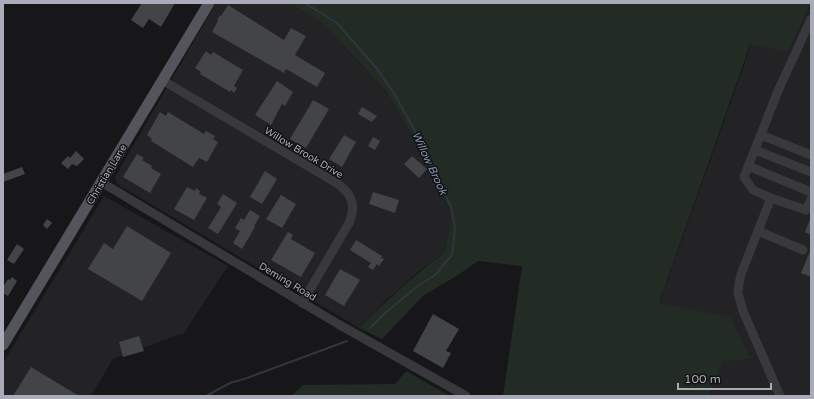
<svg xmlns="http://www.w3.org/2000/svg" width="814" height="399" viewBox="0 0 814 399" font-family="'Varela Round',sans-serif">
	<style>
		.built { fill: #232325 }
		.green { fill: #232b25 }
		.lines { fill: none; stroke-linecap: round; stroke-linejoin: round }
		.stream { stroke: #2f363e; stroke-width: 2 }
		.building { fill: #434448 }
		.minor { stroke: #38383d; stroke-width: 9 }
		.major { stroke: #54555c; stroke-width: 11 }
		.labels { text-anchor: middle; stroke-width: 3; stroke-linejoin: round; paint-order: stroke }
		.street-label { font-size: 10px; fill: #a9acb8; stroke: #121214 }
		.water-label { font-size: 11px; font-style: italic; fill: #8295b1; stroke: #121214 }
	</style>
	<rect width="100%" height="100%" fill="#171719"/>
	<path class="built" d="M 216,3 L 290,3 L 322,23 L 386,91 L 413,137 L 452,214 L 444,253 L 423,268 L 384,302 L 359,328 L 117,184 L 115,177 Z
		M 811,4 L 811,396 L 711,396 L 710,392 L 723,362 L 751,359 L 659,304 L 751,45 L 788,52 Z
		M 104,196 L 228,266 L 184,333 L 113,359 L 91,396 L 3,396 L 3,363 Z"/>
	<path class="green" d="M 290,3 L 811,3 L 788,52 L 750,45 L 659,303 L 730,317 L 751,359 L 723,362 L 710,392 L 711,396 L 503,396 L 522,266 L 478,261 L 455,277 L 424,295 L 382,339 L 359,328 C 386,301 414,275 444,253 L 452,214 L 413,137 L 386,91 L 322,23 Z
		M 406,371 L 450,396 L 291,396 L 303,385 L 395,384 Z"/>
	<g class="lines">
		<path class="stream" d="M 305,3 L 337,23 L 378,70 L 395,95 L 415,131 L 451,207 L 455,228 L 452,255 L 435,275 L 419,285 L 385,313 L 370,328
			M 206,396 L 230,383 L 247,378 L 347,341"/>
	</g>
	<path class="building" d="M 142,3 L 175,3 L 161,27 L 149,19 L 143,28 L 131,20 Z
		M 228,5 L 284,40 L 291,28 L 306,36 L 295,55 L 325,73 L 317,87 L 286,69 L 284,73 L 212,32 L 218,21 L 217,20 L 220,15 L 221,16 Z
		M 206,51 L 211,55 L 213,52 L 243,70 L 234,86 L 237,88 L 234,93 L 231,90 L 230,92 L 200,74 L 201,72 L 195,68 Z
		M 277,81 L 293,92 L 285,106 L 282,104 L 271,125 L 255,115 Z
		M 313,100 L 329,109 L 306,148 L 290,139 Z
		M 362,107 L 377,116 L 372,122 L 358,114 Z
		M 160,112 L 166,116 L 168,112 L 204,134 L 206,131 L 215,136 L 213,139 L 218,142 L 207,162 L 199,158 L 193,167 L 151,141 L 152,139 L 147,135 Z
		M 344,135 L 356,142 L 342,167 L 329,159 Z
		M 373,137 L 380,141 L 375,150 L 368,146 Z
		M 76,151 L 84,159 L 77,166 L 72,164 L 68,169 L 61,163 L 68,156 L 70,158 Z
		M 137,154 L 144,158 L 142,160 L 152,166 L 151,168 L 161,174 L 150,193 L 123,177 Z
		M 412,156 L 427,169 L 419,178 L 404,164 Z
		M 22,167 L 25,174 L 3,182 L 3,174 Z
		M 265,171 L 277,179 L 262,204 L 250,197 Z
		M 187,187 L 195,191 L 196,188 L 200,191 L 199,194 L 207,198 L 194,220 L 174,209 Z
		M 373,192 L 399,200 L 395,213 L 369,204 Z
		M 223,194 L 237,203 L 218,234 L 208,228 L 221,207 L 217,204 Z
		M 281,195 L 296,204 L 282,228 L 266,219 Z
		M 250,210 L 260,216 L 254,226 L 255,227 L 242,249 L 233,243 L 240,231 L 235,228 L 241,218 L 244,220 Z
		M 811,217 L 811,235 L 805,232 Z
		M 47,219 L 52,223 L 47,229 L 43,225 Z
		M 127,226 L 171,253 L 142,301 L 88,269 L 104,243 L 113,249 Z
		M 288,232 L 293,235 L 291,239 L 315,253 L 301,277 L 271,260 Z
		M 356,240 L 382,256 L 381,258 L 384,259 L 379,266 L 377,264 L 373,270 L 368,267 L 371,263 L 350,250 Z
		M 17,244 L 24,249 L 14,264 L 7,260 Z
		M 811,249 L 811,277 L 801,273 Z
		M 340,269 L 360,280 L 344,306 L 325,295 Z
		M 12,277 L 17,281 L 8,296 L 3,293 L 3,287 L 8,279 L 10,280 Z
		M 433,314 L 459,329 L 446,351 L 451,353 L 443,368 L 413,351 Z
		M 139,336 L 144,351 L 123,357 L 119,342 Z
		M 31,367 L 79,396 L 13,396 Z"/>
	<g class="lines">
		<path class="minor" d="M 162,80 L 338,184 C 353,195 356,206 349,223 L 302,303
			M 761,135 L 811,155
			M 755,150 L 811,172
			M 748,166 L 811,192
			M 101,182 L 338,324 L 466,396
			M 771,198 L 753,190 L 744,177 L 778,91 L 811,19
			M 758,231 L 803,250
			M 780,396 L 743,311 L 738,293 L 739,284 L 741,274 L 771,198 L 806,210 L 811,199"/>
		<path class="major" d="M 3,345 L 209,3"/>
	</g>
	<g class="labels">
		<g class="street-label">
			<text transform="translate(304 152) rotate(31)" y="4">Willow Brook Drive</text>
			<text transform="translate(106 174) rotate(-59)" y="4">Christian Lane</text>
			<text transform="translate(288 281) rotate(31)" y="4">Deming Road</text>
		</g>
		<g class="water-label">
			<text transform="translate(430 163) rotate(65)" y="4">Willow Brook</text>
		</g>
	</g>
	<rect width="814" height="399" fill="none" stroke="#a9acb8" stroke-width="8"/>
	<path d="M678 383v6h93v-6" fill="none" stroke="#a9acb8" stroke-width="2"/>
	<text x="684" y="383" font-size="12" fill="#a9acb8" stroke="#121214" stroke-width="3" paint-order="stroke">100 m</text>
</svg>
